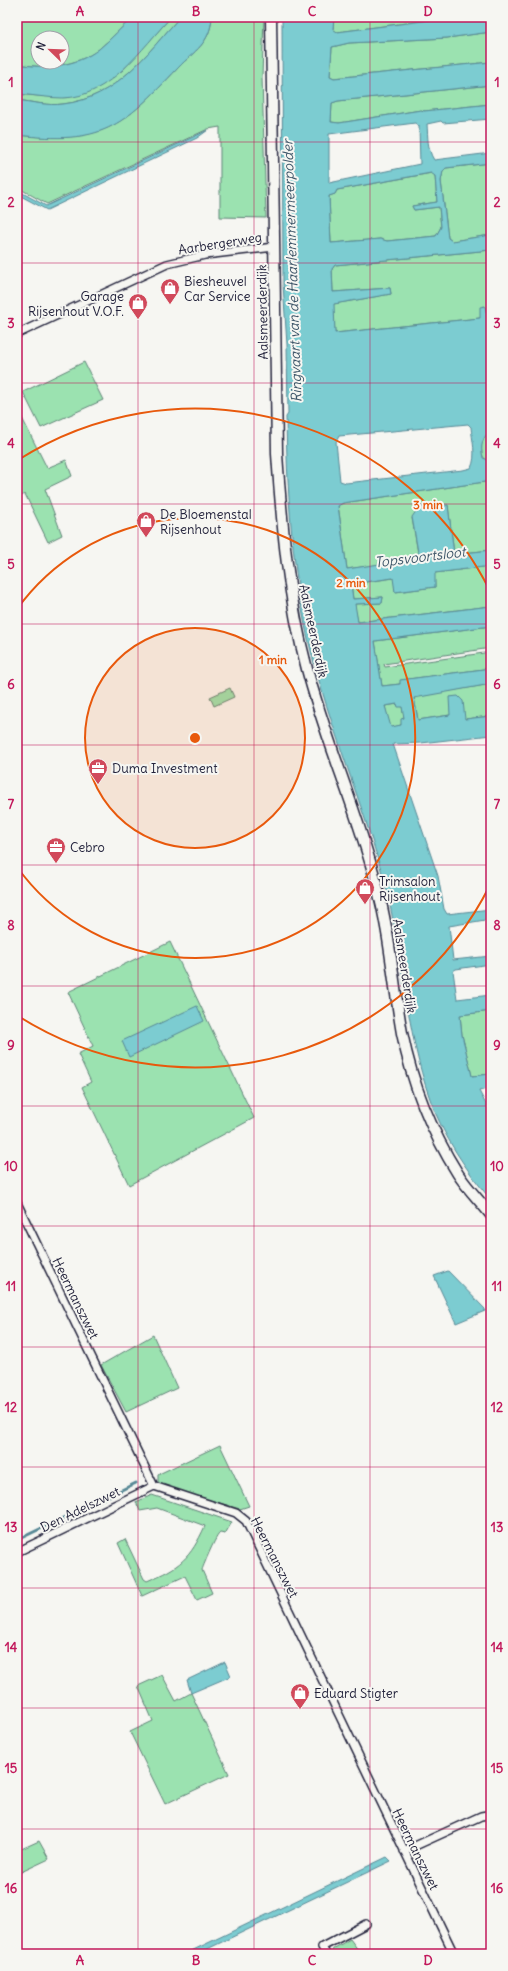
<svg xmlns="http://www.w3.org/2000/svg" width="508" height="1971" viewBox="0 0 508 1971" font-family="Delius,sans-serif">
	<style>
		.green { fill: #9be2b0; stroke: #5e8276; fill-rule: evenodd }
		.water { fill: #7bccd1; stroke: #578895; fill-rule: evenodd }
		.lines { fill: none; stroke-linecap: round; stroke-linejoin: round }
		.stream { stroke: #578895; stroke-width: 3 }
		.street-casing { stroke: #22223b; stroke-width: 10 }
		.secondary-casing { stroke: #22223b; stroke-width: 13 }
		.street { stroke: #f6f6f2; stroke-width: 7 }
		.secondary { stroke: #f6f6f2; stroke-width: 10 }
		.grid { fill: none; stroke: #c2185b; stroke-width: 1; stroke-opacity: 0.55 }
		.ring { fill: none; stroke: #e8590c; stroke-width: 2 }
		.labels { text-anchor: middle; stroke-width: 4; stroke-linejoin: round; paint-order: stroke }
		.street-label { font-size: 13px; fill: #22223b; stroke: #f6f6f2 }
		.poi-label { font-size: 13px; fill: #22223b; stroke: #f6f6f2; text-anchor: start }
		.water-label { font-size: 14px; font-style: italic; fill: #3d5568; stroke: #f6f6f2 }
		.centre { fill: #e8590c; stroke: #f6f6f2; stroke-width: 2 }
		.ring-label { font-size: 12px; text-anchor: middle; font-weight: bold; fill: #e8590c; stroke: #f6f6f2; stroke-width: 4; stroke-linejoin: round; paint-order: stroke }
		.neatline { fill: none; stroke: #c2185b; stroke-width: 1.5 }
		.grid-label { font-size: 13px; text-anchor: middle; font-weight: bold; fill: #c2185b }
	</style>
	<rect width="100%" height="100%" fill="#f6f6f2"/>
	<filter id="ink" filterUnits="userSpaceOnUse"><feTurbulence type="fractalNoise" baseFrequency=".025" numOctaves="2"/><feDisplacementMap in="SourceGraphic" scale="8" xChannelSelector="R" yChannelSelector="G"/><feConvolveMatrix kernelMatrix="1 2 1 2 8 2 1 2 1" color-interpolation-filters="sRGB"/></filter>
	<g filter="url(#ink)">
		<path class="green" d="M 17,17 L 133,17 C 122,27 111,39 99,49 C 76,67 45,69 17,64 ZM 38,38 L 62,38 L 62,62 L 38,62 Z
			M 171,17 L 180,17 C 146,54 117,98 63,104 C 48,106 32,102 17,100 L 17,94 L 39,96 L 122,71 Z
			M 212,17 L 264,17 L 262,77 L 266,218 L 220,217 L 220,127 L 208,129 L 47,204 L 17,187 L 17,135 C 103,144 121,128 178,68 C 195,50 210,44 212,17 Z
			M 334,17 L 454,17 L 337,32 L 333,30 Z
			M 491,32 L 491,62 L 334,78 L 330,76 L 332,47 L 349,43 L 447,38 Z
			M 491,85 L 491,104 L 424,111 L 421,110 L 339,123 L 331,122 L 332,103 L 338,101 Z
			M 491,163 L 491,235 L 452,241 L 448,238 L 441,181 L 443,171 L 446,168 Z
			M 432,173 L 435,176 L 437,202 L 412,206 L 414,210 L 439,207 L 441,227 L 436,236 L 387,241 L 380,239 L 331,243 L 329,196 L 335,194 L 337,190 Z
			M 491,250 L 491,336 L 485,306 L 480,318 L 335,333 L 333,304 L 391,294 L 390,288 L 333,292 L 332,269 L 335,265 Z
			M 84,362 L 103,400 L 41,428 L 23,392 Z
			M 17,408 L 47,468 L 66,460 L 72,476 L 45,489 L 62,535 L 48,542 L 25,494 L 17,498 Z
			M 491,430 L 491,461 C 480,460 481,449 482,440 Z
			M 491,481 L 491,550 L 454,554 L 448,505 L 412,518 L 419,559 L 347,569 L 338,505 L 343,503 Z
			M 491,566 L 491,606 L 358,622 L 354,604 L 382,603 L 383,597 L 353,599 L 351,584 L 394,578 L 395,592 L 435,587 L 434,573 Z
			M 491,626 L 491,648 L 384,664 L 385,667 L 491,652 L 491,668 L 401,680 L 400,684 L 382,686 L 375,641 Z
			M 491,684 L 491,716 L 465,719 L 450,715 L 418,720 L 414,697 Z
			M 230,688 L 234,697 L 214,706 L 210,697 Z
			M 398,704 L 402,706 L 404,718 L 401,725 L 390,728 L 385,706 Z
			M 170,942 L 254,1118 L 129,1185 L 82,1087 L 91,1082 L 78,1054 L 93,1046 L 68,992 Z
			M 491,1011 L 491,1074 L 472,1076 L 462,1035 L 460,1015 Z
			M 153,1335 L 177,1388 L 126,1412 L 101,1365 Z
			M 220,1445 L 249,1506 L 240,1509 L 158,1485 L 158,1475 L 161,1473 Z
			M 152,1495 L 232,1522 L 225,1534 L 220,1533 C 216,1535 204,1564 202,1570 L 212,1593 L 197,1600 L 185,1576 L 142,1596 L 118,1543 L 125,1539 L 144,1579 L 147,1581 C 180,1567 190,1559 205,1526 L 157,1508 L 140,1511 L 136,1502 Z
			M 162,1675 L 176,1701 L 191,1693 L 229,1774 L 165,1804 L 130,1732 L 153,1721 L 138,1686 Z
			M 39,1841 L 49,1859 L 17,1874 L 17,1851 Z
			M 350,1939 L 361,1954 L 331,1954 L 333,1949 Z"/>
		<path class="water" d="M 133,17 L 171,17 C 142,48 110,97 63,98 C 48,98 32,95 17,94 L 17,64 C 45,69 76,67 99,49 C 111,39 122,27 133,17 Z
			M 180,17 L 212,17 C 210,44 195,50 178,68 C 121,128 103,145 17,135 L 17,100 C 32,102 48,106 63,104 C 117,98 146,54 180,17 Z
			M 282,17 L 334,17 L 333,29 L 337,32 L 454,17 L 491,17 L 491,32 L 447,38 L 349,43 L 332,47 L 330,76 L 334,78 L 491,62 L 491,85 L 338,101 L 332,103 L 331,122 L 339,123 L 421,110 L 424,111 L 491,104 L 491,119 L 443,123 L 441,121 L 427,124 C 428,137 427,149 434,160 L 491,153 L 491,163 L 446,168 L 443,171 L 441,181 L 448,238 L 452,241 L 491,235 L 491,250 L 335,265 L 332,269 L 333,292 L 390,288 L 391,294 L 334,304 L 335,333 L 480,318 L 480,307 L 485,306 L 491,336 L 491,430 C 482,438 480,446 483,458 L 491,461 L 491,481 L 343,503 L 338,506 L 347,569 L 419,558 L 412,517 L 419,507 L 448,505 L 454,554 L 491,550 L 491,566 L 435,573 L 435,587 L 395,592 L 393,578 L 351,584 L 353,599 L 383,597 L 382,603 L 355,604 L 358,622 L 491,606 L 491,626 L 375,641 L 382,686 L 400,684 L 400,680 L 491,668 L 491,684 L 414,698 L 418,720 L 450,715 L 449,697 L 458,696 L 463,701 L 465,719 L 491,716 L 491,735 L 421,743 L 393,744 L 438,876 L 444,909 L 447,914 L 491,909 L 491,919 L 449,926 L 453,960 L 491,956 L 491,964 L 456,969 L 453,971 L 457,999 L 491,995 L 491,1011 L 460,1015 L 462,1035 L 472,1076 L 491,1074 L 491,1088 L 479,1091 L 491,1114 L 491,1200 C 466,1170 443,1136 430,1099 C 405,1029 403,952 384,880 C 360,794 323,712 305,625 C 291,556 287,486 286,417 L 288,414 L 287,345 L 283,284 ZM 415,123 L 419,126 L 420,164 L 329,183 L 329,134 ZM 431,173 L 435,176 L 437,202 L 412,206 L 414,210 L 439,207 L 441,227 L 436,236 L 387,241 L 380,239 L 331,243 L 329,196 L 335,194 L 337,190 ZM 468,424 L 471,427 C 472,439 477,456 471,468 L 463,470 L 346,483 L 340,481 L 336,442 L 339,436 ZM 397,704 L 398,707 L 402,707 L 404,718 L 401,719 L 401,725 L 391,727 L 385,706 Z
			M 208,130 L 197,138 L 47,210 L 17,194 L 17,190 L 46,206 Z
			M 197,1006 L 204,1021 L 129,1057 L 122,1041 Z
			M 448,1271 L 485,1309 L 485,1311 L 456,1323 L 434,1276 Z
			M 225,1662 L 231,1676 L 191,1693 L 187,1680 Z
			M 387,1857 L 391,1861 L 197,1954 L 185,1954 Z"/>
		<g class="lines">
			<path class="stream" d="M 17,1540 L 136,1483"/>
			<defs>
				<path id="street" d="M 17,334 L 167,264 L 205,255 L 274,247
					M 17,1203 L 154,1486 L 236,1513 L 246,1521 L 454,1954
					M 17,1552 L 154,1486
					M 404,1851 L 481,1816 L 487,1815 L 491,1818
					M 326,1954 L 322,1947 L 366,1924"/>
				<path id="secondary" d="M 271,17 L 277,454 C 282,526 288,598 307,669 C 326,741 357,810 376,883 C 390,932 393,983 402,1033 C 412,1083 431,1131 458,1174 C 467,1188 480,1201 491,1215"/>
			</defs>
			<use href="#street" class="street-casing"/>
			<use href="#secondary" class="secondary-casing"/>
			<use href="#street" class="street"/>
			<use href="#secondary" class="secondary"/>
		</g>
	</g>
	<path class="grid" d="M 138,17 L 138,1954M 254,17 L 254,1954M 370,17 L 370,1954M 17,142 L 491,142M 17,263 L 491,263M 17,383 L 491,383M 17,504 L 491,504M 17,624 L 491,624M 17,745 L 491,745M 17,865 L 491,865M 17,986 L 491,986M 17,1106 L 491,1106M 17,1226 L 491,1226M 17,1347 L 491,1347M 17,1467 L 491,1467M 17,1588 L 491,1588M 17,1708 L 491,1708M 17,1829 L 491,1829"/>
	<circle cx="195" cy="738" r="110" fill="#e8590c" fill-opacity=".12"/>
	<g class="ring">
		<circle cx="195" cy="738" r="110"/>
		<path d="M17 609A220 220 0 1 1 17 867"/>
		<path d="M490 885A330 330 0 0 1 18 1016M18 460A330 330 0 0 1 490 591"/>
	</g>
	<defs>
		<symbol id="shop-pin" viewBox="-11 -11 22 30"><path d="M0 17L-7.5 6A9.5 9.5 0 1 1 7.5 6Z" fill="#d1495b" stroke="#f6f6f2"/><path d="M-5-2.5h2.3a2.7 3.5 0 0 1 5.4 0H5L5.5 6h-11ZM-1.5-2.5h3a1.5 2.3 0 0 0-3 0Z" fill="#fff"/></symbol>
		<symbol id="office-pin" viewBox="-11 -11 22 30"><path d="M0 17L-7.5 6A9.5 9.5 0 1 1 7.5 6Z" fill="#d1495b" stroke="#f6f6f2"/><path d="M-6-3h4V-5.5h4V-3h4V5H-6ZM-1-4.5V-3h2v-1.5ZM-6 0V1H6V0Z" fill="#fff"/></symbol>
	</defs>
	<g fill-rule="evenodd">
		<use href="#shop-pin" x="159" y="277" width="22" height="30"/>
		<use href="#shop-pin" x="127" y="292" width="22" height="30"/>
		<use href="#shop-pin" x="135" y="510" width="22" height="30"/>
		<use href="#office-pin" x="87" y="757" width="22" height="30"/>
		<use href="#office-pin" x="45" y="836" width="22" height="30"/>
		<use href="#shop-pin" x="354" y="877" width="22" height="30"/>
		<use href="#shop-pin" x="289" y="1682" width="22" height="30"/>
	</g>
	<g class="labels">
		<g class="street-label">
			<text transform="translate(220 243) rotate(-9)" y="5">Aarbergerweg</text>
			<text transform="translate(262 312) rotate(-91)" y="5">Aalsmeerderdijk</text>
			<text transform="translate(314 631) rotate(78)" y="5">Aalsmeerderdijk</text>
			<text transform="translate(405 966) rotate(81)" y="5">Aalsmeerderdijk</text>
			<text transform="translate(76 1298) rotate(64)" y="5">Heermanszwet</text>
			<text transform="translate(80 1509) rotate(-26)" y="5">Den Adelszwet</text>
			<text transform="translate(275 1557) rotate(63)" y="5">Heermanszwet</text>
			<text transform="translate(416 1849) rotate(64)" y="5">Heermanszwet</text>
		</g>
		<g class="poi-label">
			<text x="184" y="286">Biesheuvel<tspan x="184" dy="15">Car Service</tspan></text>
			<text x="124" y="301" text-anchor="end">Garage<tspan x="124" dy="15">Rijsenhout V.O.F.</tspan></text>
			<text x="160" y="519">De Bloemenstal<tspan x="160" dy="15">Rijsenhout</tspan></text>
			<text x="112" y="773">Duma Investment</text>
			<text x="70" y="852">Cebro</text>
			<text x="379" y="886">Trimsalon<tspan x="379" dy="15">Rijsenhout</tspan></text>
			<text x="314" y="1698">Eduard Stigter</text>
		</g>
		<g class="water-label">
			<text transform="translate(292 271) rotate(-92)" y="5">Ringvaart van de Haarlemmermeerpolder</text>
			<text transform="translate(420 557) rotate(-7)" y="5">Topsvoortsloot</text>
		</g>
	</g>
	<circle cx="195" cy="738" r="6" class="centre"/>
	<g class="ring-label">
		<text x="428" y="509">3 min</text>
		<text x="351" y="587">2 min</text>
		<text x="273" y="664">1 min</text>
	</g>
	<rect width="508" height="1971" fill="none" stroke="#f6f6f2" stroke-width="44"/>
	<g transform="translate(50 50) rotate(293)"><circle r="19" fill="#f6f6f2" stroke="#a1a1a9"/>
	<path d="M0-3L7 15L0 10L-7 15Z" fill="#d1495b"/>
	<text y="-6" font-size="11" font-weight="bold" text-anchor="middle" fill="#22223b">N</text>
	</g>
	<rect x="22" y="22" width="464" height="1927" class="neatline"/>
	<g class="grid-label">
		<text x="80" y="16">A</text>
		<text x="196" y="16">B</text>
		<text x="312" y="16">C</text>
		<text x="428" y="16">D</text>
		<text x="11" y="87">1</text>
		<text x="497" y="87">1</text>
		<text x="11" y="207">2</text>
		<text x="497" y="207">2</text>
		<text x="11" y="328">3</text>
		<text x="497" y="328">3</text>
		<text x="11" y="448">4</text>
		<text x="497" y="448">4</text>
		<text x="11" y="569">5</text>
		<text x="497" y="569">5</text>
		<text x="11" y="689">6</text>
		<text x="497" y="689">6</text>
		<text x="11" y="809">7</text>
		<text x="497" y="809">7</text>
		<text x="11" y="930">8</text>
		<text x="497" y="930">8</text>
		<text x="11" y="1050">9</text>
		<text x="497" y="1050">9</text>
		<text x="11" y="1171">10</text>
		<text x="497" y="1171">10</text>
		<text x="11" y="1291">11</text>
		<text x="497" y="1291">11</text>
		<text x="11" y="1412">12</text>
		<text x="497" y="1412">12</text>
		<text x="11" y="1532">13</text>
		<text x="497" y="1532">13</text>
		<text x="11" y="1652">14</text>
		<text x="497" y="1652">14</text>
		<text x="11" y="1773">15</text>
		<text x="497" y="1773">15</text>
		<text x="11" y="1893">16</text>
		<text x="497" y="1893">16</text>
		<text x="80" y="1965">A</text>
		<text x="196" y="1965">B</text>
		<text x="312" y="1965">C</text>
		<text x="428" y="1965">D</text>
	</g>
</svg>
